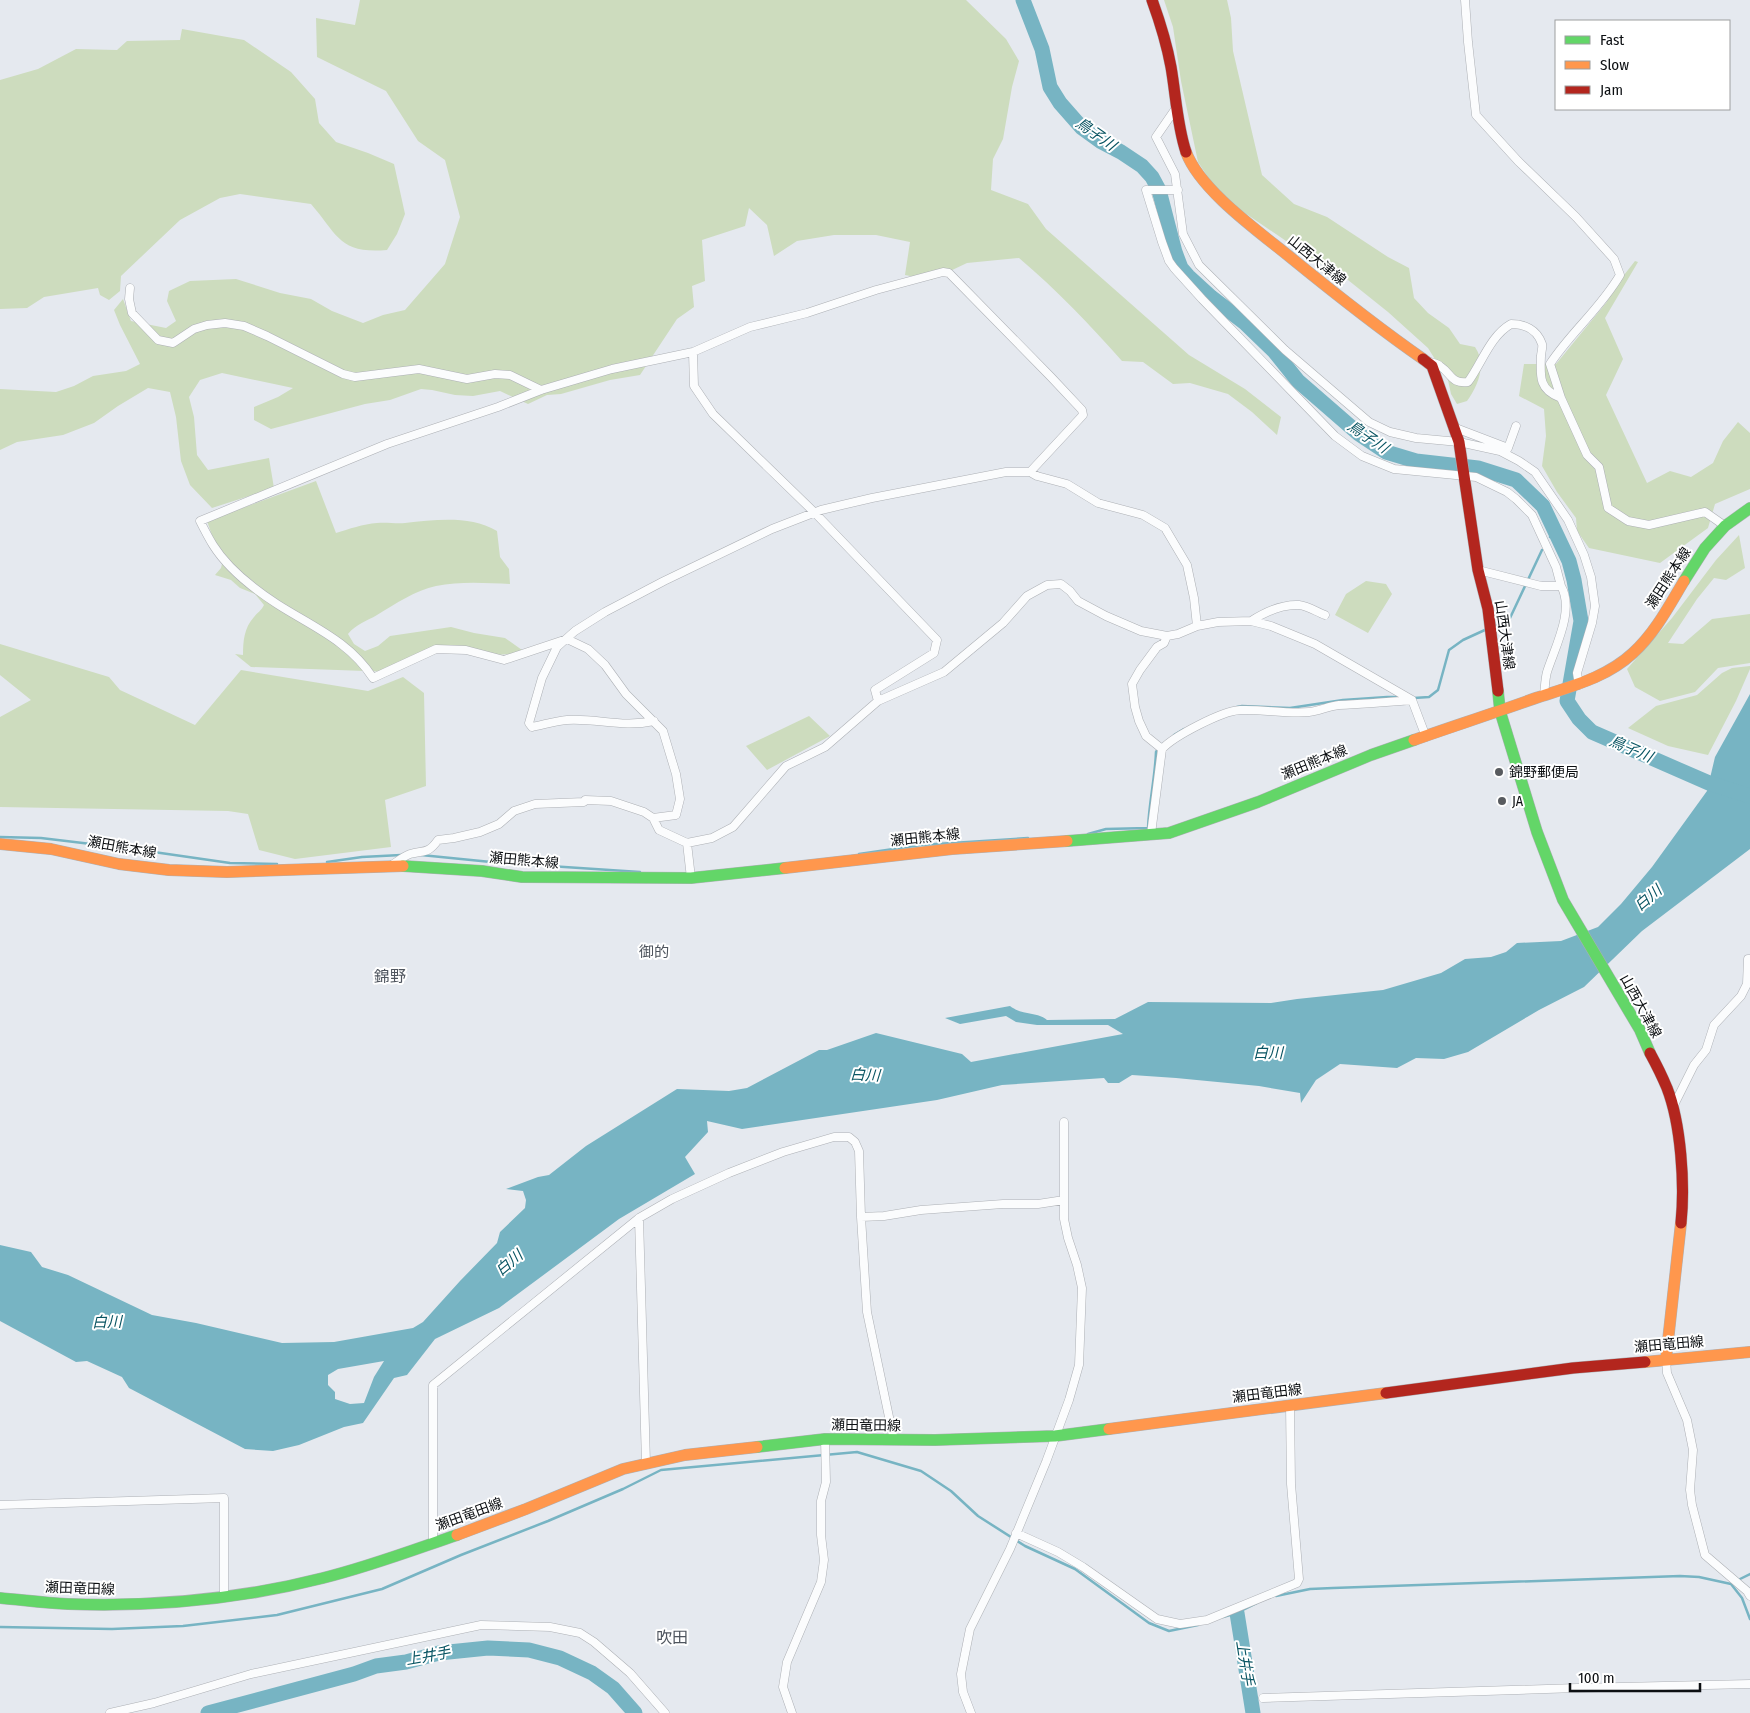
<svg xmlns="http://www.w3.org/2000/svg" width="1750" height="1713" viewBox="0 0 1750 1713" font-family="'Fira Sans Condensed','Noto Sans JP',sans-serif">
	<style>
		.green { fill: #cddcbe }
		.water { fill: #77b4c3; fill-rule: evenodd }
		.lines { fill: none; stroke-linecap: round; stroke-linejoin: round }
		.stream { stroke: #77b4c3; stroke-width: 2.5 }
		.river { stroke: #77b4c3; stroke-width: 15 }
		.street-casing { stroke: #adb0b5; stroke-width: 9 }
		.fast-casing { stroke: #adb0b5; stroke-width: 12 }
		.slow-casing { stroke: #adb0b5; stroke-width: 12 }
		.jam-casing { stroke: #adb0b5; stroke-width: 12 }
		.street { stroke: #fbfcfd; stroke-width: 8 }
		.fast { stroke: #63d668; stroke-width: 11 }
		.slow { stroke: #ff974d; stroke-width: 11 }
		.jam { stroke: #b3261e; stroke-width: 11 }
		.poi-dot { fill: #585b5f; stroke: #fff; stroke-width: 2 }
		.labels { text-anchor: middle; stroke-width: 4; stroke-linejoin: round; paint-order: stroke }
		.street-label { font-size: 14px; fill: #0c0f12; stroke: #fff }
		.poi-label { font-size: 14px; fill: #0c0f12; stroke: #fff; text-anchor: start }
		.water-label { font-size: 15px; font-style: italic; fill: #085462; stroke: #fff }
		.neighbourhood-label { font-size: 15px; fill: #4f555e; stroke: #fff }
		.quarter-label { font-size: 16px; fill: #4f555e; stroke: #fff }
	</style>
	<rect width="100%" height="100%" fill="#e5e9ef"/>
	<path class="green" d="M 360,0 L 966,0 L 1006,39 L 1019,61 L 1012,87 L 1003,139 L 993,159 L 991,190 L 1028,204 L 1046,229 L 1189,355 L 1245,389 L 1281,417 L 1277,435 L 1252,412 L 1228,394 L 1190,383 L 1173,384 L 1143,362 L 1122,361 C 1090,325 1057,290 1019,258 L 967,263 L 931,280 L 905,275 L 910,242 L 876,235 L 834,235 L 797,241 L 774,256 L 767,225 L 749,208 L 745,226 L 702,240 L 705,281 L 692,286 L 694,307 L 677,319 L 640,375 L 610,380 L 561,394 L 547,395 L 528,404 L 500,391 L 473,396 L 455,395 L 432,390 L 421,389 L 390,400 L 365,404 L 271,429 L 254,420 L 254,407 L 278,397 L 293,388 L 222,373 L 200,380 L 189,397 L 194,417 L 197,455 L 208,470 L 269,458 L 274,488 L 212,508 L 190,485 L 181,461 L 176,417 L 170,392 L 148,388 L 118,406 L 94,423 L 63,435 L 17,442 L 0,450 L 0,389 L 56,392 L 74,386 L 93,376 L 126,371 L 140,364 L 120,325 L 114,310 L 123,299 L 131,321 L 166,328 L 176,321 L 167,301 L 169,291 L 190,281 L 236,279 L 280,293 L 311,299 L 332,311 L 363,323 L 383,315 L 405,310 L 445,264 L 460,217 L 445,160 L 418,141 L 386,91 L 317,57 L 316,18 L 355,25 Z
		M 1164,0 L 1227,0 L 1231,18 L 1233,51 L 1262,175 L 1294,204 L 1327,217 L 1388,257 L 1409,268 L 1414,298 L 1428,313 L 1449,328 L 1460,344 L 1475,347 C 1487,364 1478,386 1467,401 L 1457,404 L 1451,394 L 1448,380 L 1428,348 L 1388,312 L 1348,280 L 1311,258 L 1242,211 L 1212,183 L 1198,162 L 1181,81 L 1173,27 Z
		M 182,29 L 244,40 L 291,72 L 315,99 L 319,123 L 336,142 L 368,153 L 394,164 L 405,214 L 397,234 L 387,250 C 339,254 338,235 311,204 L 240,194 L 220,198 L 180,220 L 121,276 L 120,291 L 109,300 L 100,295 L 98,288 L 44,297 L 27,308 L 0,309 L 0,80 L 38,69 L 76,49 L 117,50 L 127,41 L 180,40 Z
		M 1635,261 L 1638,262 L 1605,318 L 1623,359 L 1606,395 L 1647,483 L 1670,471 L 1691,477 L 1713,463 L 1723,441 L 1738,422 L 1750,433 L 1750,489 L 1715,504 L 1708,528 L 1660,563 L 1589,548 L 1577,531 L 1576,518 L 1557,492 L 1542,466 L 1546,436 L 1544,409 L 1519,396 L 1524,364 L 1556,364 L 1606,303 L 1617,284 Z
		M 316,481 L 336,533 C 349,529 363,524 377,523 C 387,522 396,524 405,523 C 436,520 469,515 497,531 L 500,557 L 509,569 L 510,584 C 487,583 460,581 436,586 C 416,590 395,604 377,615 C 367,621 356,624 348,634 L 354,644 L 365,651 L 378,646 L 390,636 L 451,627 L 474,633 L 505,638 L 522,650 L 510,654 L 495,655 L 445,647 L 393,672 L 251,667 L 235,654 L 243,655 C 243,641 244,628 254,617 C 258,612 261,611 264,605 L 255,594 L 240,588 L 231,580 L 215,575 L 221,568 L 222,564 L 207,521 Z
		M 1739,535 L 1745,568 L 1726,580 L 1714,578 L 1697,599 L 1668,643 L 1683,644 L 1712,619 L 1750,614 L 1750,663 L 1718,668 L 1695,692 L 1660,701 L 1635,687 L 1627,669 L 1672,618 L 1716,560 Z
		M 1366,581 L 1386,584 L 1392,594 L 1368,633 L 1335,615 L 1346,594 Z
		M 0,644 L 109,677 L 120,690 L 195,725 L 241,670 L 368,691 L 403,677 L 424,693 L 426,786 L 385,800 L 391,847 L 295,859 L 259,850 L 248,814 L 228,811 L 0,807 L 0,717 L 31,700 L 0,675 Z
		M 1750,666 L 1750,669 L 1736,701 L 1708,755 L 1668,746 L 1628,728 L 1656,706 L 1697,695 L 1722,673 L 1732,668 Z
		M 809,716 L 830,736 L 767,770 L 746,746 Z"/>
	<path class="water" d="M 1750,694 L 1750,849 L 1642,931 L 1584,987 L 1539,1010 L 1468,1052 L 1444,1059 L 1416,1058 L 1397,1068 L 1340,1064 L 1316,1080 L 1301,1103 L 1300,1093 L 1259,1086 L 1176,1078 L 1132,1075 L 1119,1083 L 1108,1083 L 1104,1078 L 1002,1085 L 937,1100 L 742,1129 L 707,1121 L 708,1132 L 685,1157 L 695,1174 L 619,1219 L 499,1308 L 435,1339 L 407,1375 L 394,1378 L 363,1423 L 344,1427 L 299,1445 L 273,1451 L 245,1449 L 129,1388 L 122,1377 L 87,1361 L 76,1362 L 0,1321 L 0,1245 L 31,1252 L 42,1267 L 68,1275 L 152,1315 L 196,1323 L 282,1343 L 334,1342 L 413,1328 L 423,1322 L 460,1281 L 497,1243 L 500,1232 L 525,1208 L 526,1200 L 523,1191 L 506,1189 L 538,1177 L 549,1175 L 586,1146 L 677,1089 L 729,1091 L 747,1088 L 819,1050 L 827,1050 L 876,1033 L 962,1054 L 971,1062 L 1123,1034 L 1108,1025 L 1037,1025 L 1016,1022 L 1006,1016 L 960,1024 L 945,1018 L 1010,1006 C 1023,1016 1037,1011 1047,1020 L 1115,1019 L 1148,1002 L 1271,1003 L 1297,999 L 1383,990 L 1441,973 L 1465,959 L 1491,957 L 1506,952 L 1517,943 L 1561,941 L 1598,927 L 1621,904 L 1652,867 L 1707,791 L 1715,757 ZM 384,1361 L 374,1377 L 364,1403 L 350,1404 L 335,1399 L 335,1392 L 328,1385 L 328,1375 L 338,1369 Z"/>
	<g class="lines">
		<path class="stream" d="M 1550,537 L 1555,530
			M 1495,626 L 1510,618 L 1542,550
			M 1414,698 L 1429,697 L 1438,690 L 1449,650 L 1463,640 L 1487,629
			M 1237,707 L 1242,706 L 1290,708 L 1343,700 L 1387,697 L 1401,697
			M 1174,735 L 1184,729
			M 1088,834 L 1106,829 L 1148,828 C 1149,803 1155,778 1156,752 L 1158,749
			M 0,837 L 41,838 L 133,849 L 230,863 L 277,864
			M 859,854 L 921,845 L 1028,838
			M 421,855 L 491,862 L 640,872
			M 327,862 L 362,857 L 401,855
			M 1738,1580 L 1750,1574
			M 1731,1584 L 1742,1598 L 1750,1619
			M 1276,1596 L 1310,1589 L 1333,1588 L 1680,1576 L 1699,1577 L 1731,1584 L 1733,1583
			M 1223,1617 L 1237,1613 L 1257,1603
			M 0,1627 L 112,1629 L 183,1626 L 277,1615 L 382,1589 L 461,1555 L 548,1521 L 623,1489 L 661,1470 L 857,1452 L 921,1471 L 951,1491 L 978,1516 L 1025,1546 L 1075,1569 L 1149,1623 L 1169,1631 L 1198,1625"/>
		<path class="river" d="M 1023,0 L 1042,49 L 1050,87 L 1060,103 L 1082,128 L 1100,141 L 1121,152 L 1142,166 L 1152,177 L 1159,190 L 1175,252 L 1181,268 L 1188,276 L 1211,297 L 1245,323 L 1274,351 L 1298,381 L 1359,434 L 1386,452 L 1416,461 L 1478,468 L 1516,480 L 1543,506 L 1569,561 L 1574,580 L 1581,621 L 1567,701 L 1579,719 L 1592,732 L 1709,783 L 1750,796
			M 1237,1613 L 1253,1713
			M 208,1713 L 354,1674 L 376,1666 L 406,1662 L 439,1653 L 488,1648 L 529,1650 L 560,1658 L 592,1673 L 613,1688 L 635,1713"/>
		<defs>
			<path id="street" d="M 1465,0 L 1468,42 L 1476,115 L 1518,161 L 1576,217 L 1614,259 L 1620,275 C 1600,309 1571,332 1550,364 L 1561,398 L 1587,455 L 1599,467 L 1608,508 L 1628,521 L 1649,525 L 1705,512 L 1725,526
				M 1176,108 L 1156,137 L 1175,174 L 1183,234 L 1199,265 L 1285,350 L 1369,422 L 1390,432 L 1416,438 L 1459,442 L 1500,451 L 1519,461 L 1535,472 L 1568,520 L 1584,555 L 1591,577 L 1595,606 L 1592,623 L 1577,673 L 1579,685
				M 1178,190 L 1146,190 L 1162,242 L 1169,261 L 1174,268 L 1202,299 L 1335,436 L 1362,456 L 1394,469 L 1476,477 L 1507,492 L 1516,499 L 1532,515 L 1556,567 L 1561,586
				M 130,288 L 129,299 L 132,313 L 158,340 L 173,343 L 194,329 L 207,325 L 225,323 L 244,326 L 267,336 L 343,374 L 355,377 L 419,369 L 467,379 L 495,374 L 510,375 L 541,390
				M 1428,361 C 1432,363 1437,363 1440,366 C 1452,374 1451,384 1468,382 C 1482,363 1490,336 1511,324 C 1524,324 1537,329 1542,344 C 1543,347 1541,353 1541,356 C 1540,377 1539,390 1561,398
				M 1453,427 L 1508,448 L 1516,426
				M 1478,570 L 1541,586 L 1561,586 C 1575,610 1555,647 1547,672 C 1545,679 1545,688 1544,695
				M 1251,621 C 1265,612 1282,604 1299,605 C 1308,606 1317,612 1325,615
				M 878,701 L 944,672 L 1003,623 L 1027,596 L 1047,585 L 1061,584 L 1070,591 L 1078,601 L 1106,616 L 1141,631 L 1167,636
				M 654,721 C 622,728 597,718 567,720 C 555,721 543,725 532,727 L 529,723 L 542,678 L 557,647 L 575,631 L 605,612 L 664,581 L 772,529 L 821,510 L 872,498 L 1006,472 L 1030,472 L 1037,476 L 1067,484 L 1098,503 L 1143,515 L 1165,528 L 1187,565 L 1194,598 L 1197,626
				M 1162,749 C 1174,736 1222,711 1240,710 C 1263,709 1286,714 1309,712 C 1319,711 1329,706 1339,705 C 1363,704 1388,702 1412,700
				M 653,818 L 676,815 L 680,799 L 676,774 L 663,731 L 626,694 L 605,665 L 588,649 L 567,639 L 504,660 L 466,650 L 436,649 L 373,678 C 349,641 313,627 277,604 C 254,589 228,569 213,545 C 208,537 204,529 200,521 L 387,444 L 498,407 L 541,390 L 612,369 L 693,352 L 750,327 L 807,313 L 876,290 L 943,272 L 949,273 L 1051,377 L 1082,410 L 1083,415 L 1030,472
				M 1151,834 L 1162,749 L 1146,736 L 1139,721 L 1135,707 L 1132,684 L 1140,670 L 1157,647 L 1164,643 L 1167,636 L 1178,634 L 1197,626 L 1218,622 L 1251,621 L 1271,626 L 1315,644 L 1412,700 L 1426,737
				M 687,843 L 712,838 L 733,827 L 786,766 L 825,747 L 878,701 L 875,690 L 934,653 L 937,640 L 815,513 L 713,414 L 694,386 L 693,352
				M 392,865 C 398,861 404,856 410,854 C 425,850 428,854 438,840 L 454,838 L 480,832 L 499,824 L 514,811 L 535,804 L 584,802 L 585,800 L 611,801 L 644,812 L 653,818 L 659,830 L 687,843 L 691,878
				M 1673,1109 L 1674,1105 L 1694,1065 L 1706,1050 L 1714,1025 L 1741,996 L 1747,984 L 1748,959 L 1750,959
				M 861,1217 L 884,1216 L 921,1210 L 1003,1204 L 1038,1204 L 1064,1200
				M 639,1218 L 646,1463
				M 1666,1359 L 1667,1373 L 1687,1420 L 1693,1450 L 1690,1490 L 1692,1505 L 1705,1555 L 1747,1591 L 1750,1596
				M 0,1505 L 224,1498 L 224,1597
				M 1016,1533 L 1058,1552 L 1083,1567 L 1157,1619 L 1180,1624 L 1207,1620 L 1297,1583 L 1299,1579 L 1291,1484 L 1290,1405
				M 433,1543 L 433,1385 L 639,1218 L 672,1199 L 729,1173 L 783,1152 L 834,1137 L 849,1137 L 855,1142 L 859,1151 L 861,1217 L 867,1312 L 893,1436 L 897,1440
				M 1263,1698 L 1577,1688 L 1750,1684
				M 110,1713 L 154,1703 L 251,1674 L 481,1625 L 550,1627 L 580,1633 L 594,1642 L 630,1673 L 665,1713
				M 792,1713 L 783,1687 L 787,1662 L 821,1582 L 824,1560 L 821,1535 L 821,1501 L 826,1482 L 825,1439
				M 971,1713 L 963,1692 L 961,1674 L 970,1629 L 1010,1549 L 1046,1462 L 1069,1400 L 1079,1365 L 1082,1288 L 1077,1265 L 1068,1238 L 1064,1219 L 1064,1122"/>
			<path id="fast" d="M 1684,581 L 1705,548 L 1725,526 L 1750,508
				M 1498,691 L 1500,711 L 1537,832 L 1563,900 L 1640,1030 L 1650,1053
				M 1067,841 L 1169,833 L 1258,802 L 1371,755 L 1414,740
				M 403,866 L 482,871 L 522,877 L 691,878 L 785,868
				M 757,1447 L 825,1439 L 935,1440 L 1055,1436 L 1109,1429
				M 0,1598 C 23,1600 45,1603 68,1604 C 152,1607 241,1599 323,1578 C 368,1567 413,1550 457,1535"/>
			<path id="slow" d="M 1186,152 C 1200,190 1258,231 1290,257 C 1333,292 1377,327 1423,359
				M 1414,740 C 1454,726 1494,713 1533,699 C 1568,687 1605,679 1633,653 C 1655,633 1669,606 1684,581
				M 0,844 L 51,849 L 119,864 L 169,870 L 227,872 L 403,866
				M 785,868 L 952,849 L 1067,841
				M 1666,1359 L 1681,1223
				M 1645,1362 L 1750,1352
				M 1109,1429 L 1386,1393
				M 457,1535 L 526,1509 L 623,1469 L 685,1455 L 757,1447"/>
			<path id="jam" d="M 1152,0 C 1160,22 1167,45 1171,67 C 1176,96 1177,125 1186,152
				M 1423,359 L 1432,366 L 1459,442 L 1478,570 L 1488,609 L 1498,691
				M 1650,1053 C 1656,1064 1662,1076 1667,1088 C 1681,1124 1685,1184 1681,1223
				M 1386,1393 L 1573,1368 L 1645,1362"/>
		</defs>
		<use href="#street" class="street-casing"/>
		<use href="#fast" class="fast-casing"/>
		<use href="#slow" class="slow-casing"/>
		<use href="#jam" class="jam-casing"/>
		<use href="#street" class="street"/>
		<use href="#fast" class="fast"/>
		<use href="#slow" class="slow"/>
		<use href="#jam" class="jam"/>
	</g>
	<g class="poi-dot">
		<circle cx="1499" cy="772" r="5"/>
		<circle cx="1502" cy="801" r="5"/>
	</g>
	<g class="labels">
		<g class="street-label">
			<text transform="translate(1317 260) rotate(39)" y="5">山西大津線</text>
			<text transform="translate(1668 578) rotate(-57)" y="5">瀬田熊本線</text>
			<text transform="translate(1505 635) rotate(82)" y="5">山西大津線</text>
			<text transform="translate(1314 762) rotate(-22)" y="5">瀬田熊本線</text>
			<text transform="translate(925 837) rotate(-6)" y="5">瀬田熊本線</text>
			<text transform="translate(122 847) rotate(10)" y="5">瀬田熊本線</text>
			<text transform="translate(524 860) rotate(5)" y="5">瀬田熊本線</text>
			<text transform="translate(1641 1006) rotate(61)" y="5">山西大津線</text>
			<text transform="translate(1669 1344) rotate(-5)" y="5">瀬田竜田線</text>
			<text transform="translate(1267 1393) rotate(-7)" y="5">瀬田竜田線</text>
			<text transform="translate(866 1425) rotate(1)" y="5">瀬田竜田線</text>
			<text transform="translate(469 1514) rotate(-20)" y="5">瀬田竜田線</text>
			<text transform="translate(80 1588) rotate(2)" y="5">瀬田竜田線</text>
		</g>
		<g class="poi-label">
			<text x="1509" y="777">錦野郵便局</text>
			<text x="1512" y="806">JA</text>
		</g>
		<g class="water-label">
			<text transform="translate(1096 134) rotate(35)" y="5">鳥子川</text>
			<text transform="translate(1368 437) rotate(34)" y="5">鳥子川</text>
			<text transform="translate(1631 749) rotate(23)" y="5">鳥子川</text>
			<text transform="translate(1648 898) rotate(-40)" y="5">白川</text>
			<text x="1268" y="1058">白川</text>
			<text transform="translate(865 1075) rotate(3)" y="5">白川</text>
			<text transform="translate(509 1263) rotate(-40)" y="5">白川</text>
			<text transform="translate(107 1322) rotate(-1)" y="5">白川</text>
			<text transform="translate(428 1656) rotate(-10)" y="5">上井手</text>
			<text transform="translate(1245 1663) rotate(81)" y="5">上井手</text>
		</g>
		<g class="neighbourhood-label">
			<text x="654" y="957">御的</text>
		</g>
		<g class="quarter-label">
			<text x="390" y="982">錦野</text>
			<text x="672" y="1643">吹田</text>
		</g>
	</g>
	<rect x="1555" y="20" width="175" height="90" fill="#ffffff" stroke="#9e9fa0"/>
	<rect x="1565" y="36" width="25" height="8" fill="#63d668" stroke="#9e9fa0"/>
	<text x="1600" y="45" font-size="15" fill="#0c0f12">Fast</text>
	<rect x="1565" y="61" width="25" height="8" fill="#ff974d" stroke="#9e9fa0"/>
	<text x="1600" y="70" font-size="15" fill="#0c0f12">Slow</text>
	<rect x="1565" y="86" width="25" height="8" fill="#b3261e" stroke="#9e9fa0"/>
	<text x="1600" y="95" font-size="15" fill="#0c0f12">Jam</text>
	<path d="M1570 1683v8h130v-8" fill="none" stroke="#0c0f12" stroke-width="2.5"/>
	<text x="1578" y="1683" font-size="15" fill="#0c0f12" stroke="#ffffff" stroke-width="4" paint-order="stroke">100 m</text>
</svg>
